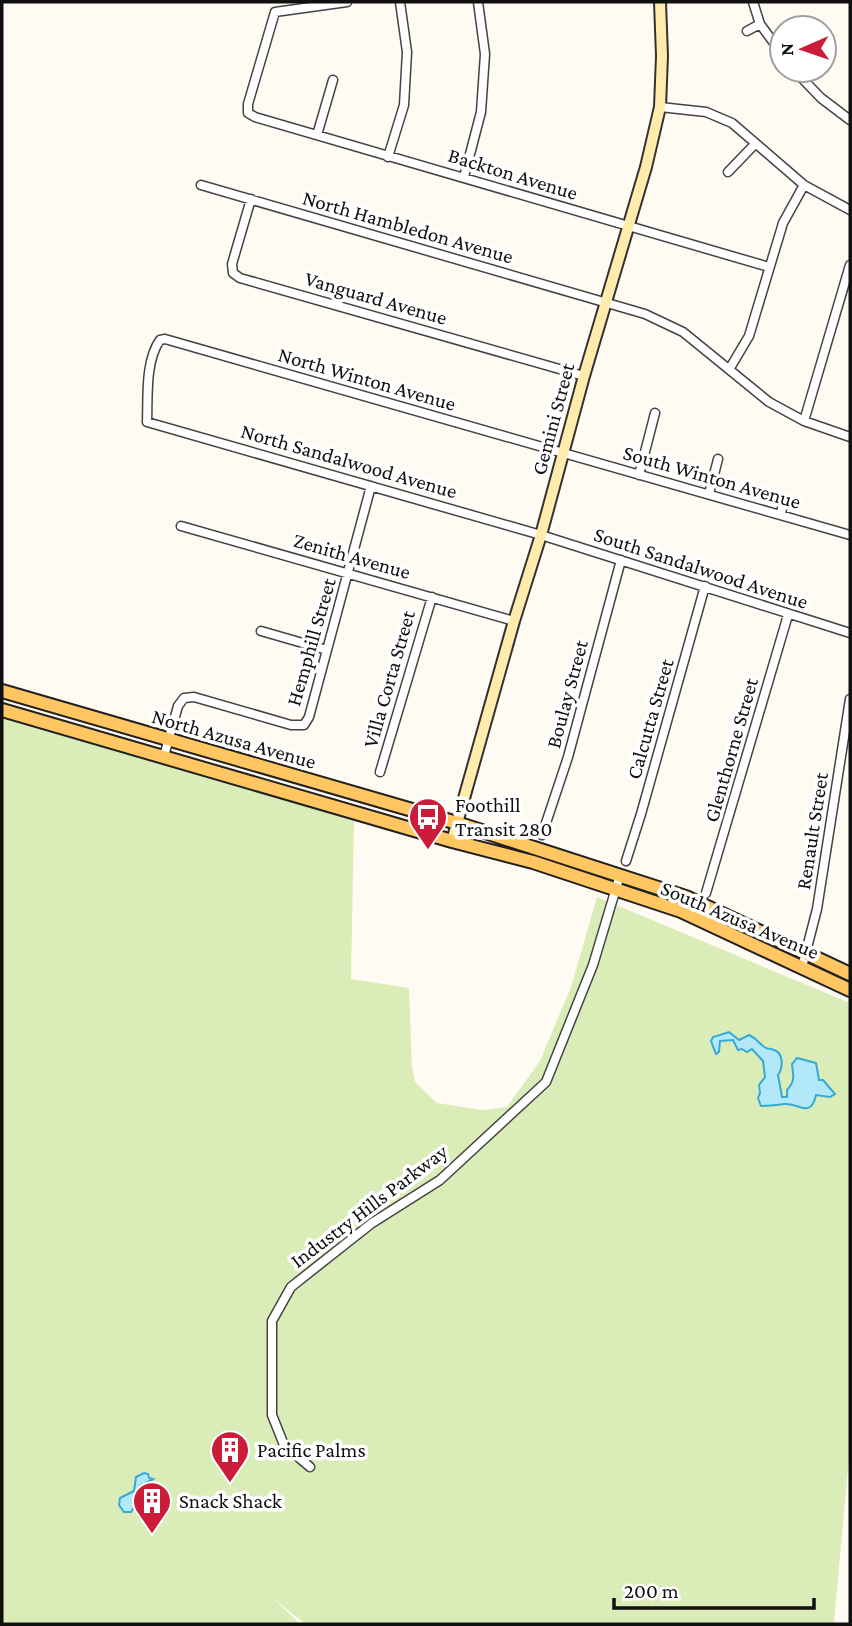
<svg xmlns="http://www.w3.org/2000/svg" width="852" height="1626" viewBox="0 0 852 1626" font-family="'Crimson Pro',serif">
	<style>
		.green { fill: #daedb8 }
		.water { fill: #b3e8fa; stroke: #35a9d7; stroke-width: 2 }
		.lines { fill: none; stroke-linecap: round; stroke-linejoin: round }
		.street-casing { stroke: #434343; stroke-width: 11 }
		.secondary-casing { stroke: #323232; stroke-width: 14 }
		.primary-casing { stroke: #212121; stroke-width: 16 }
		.street { stroke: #fff; stroke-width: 8 }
		.secondary { stroke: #ffecad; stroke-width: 10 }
		.primary { stroke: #ffc662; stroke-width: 12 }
		.labels { text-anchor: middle; stroke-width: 7; stroke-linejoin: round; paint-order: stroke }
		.street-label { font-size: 21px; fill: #101010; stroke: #fff }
		.poi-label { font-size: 21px; fill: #101010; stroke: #fff; text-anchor: start }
	</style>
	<rect width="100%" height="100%" fill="#fffbf2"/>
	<path class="green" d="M 2,714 L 354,818 L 351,979 L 409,988 L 412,1067 L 415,1082 L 437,1103 L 482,1110 L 507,1107 L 540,1061 L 571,987 L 597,897 L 850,1003 L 850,1447 L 834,1624 L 305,1624 L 273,1598 L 300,1624 L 2,1624 Z"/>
	<path class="water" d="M 729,1032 L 739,1040 L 749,1035 C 756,1038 758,1042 763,1046 C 770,1051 766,1047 774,1050 C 784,1053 783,1068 778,1075 L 782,1097 L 787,1097 L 787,1090 C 796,1080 793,1076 792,1064 L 797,1058 L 816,1063 L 819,1080 L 823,1080 L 835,1094 L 830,1097 L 816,1095 C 811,1119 798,1103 785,1104 C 777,1105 770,1106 761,1106 L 758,1098 L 760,1093 L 759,1085 L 765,1077 L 763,1061 L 752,1049 L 747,1052 L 742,1049 L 738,1050 L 733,1040 L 720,1041 L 719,1052 L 716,1054 L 711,1041 L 713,1037 Z
		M 144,1473 L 148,1474 L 149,1478 L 153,1479 L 140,1486 L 140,1491 L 144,1493 L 131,1512 L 124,1512 L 119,1505 L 120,1498 L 134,1491 L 136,1477 Z"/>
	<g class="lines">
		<defs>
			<path id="street" d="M 347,2 L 275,12 L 248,104 L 248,113 L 255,117 L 769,267
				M 753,2 L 760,24 L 782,54
				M 747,31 L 760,24
				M 794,70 L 821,98 L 850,120
				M 660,107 L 706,112 L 732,123 L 804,185 L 850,210
				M 317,135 L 333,80
				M 388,157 L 404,105 L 407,52 L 400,2
				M 728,172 L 755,144
				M 464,177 L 481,112 L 485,54 L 478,2
				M 201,185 L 645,314 L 683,332 L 769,402 L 804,421 L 850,437
				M 251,199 L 232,264 L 233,273 L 240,278 L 584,376
				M 730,368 L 749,336 L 783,223 L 804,185
				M 804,421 L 850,265
				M 639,475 L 655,413
				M 709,494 L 718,459
				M 781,514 L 783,502
				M 181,526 L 514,621
				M 850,535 L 165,339 L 160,340 C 145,361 148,397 147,422 L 541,535 L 850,633
				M 261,631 L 327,650
				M 164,756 L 178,706 L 184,698 L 194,697 L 291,725 L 304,725 L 309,717 L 371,486
				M 380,772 L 432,597
				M 542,835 L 568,757 L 621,560
				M 626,861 L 641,814 L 705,586
				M 706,893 L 788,615
				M 802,967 L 817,909 L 850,699
				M 310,1467 L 284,1445 L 272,1415 L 272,1321 L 291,1287 L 372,1223 L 440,1180 L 546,1082 L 593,965 L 620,875"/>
			<path id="secondary" d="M 452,841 L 514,621 L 541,535 L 584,376 L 646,167 L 660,107 L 662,56 L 660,2"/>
			<path id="primary" d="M 2,691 L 457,823 L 686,897 L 850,974
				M 2,710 L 452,841 L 533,862 L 681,911 L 850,990"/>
		</defs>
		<use href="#street" class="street-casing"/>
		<use href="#secondary" class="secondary-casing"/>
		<use href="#primary" class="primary-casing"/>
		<use href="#street" class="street"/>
		<use href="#secondary" class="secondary"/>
		<use href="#primary" class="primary"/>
	</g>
	<defs>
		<symbol id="bus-pin" viewBox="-11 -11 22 30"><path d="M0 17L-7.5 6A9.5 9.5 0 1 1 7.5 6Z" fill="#cb1d3a" stroke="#fff"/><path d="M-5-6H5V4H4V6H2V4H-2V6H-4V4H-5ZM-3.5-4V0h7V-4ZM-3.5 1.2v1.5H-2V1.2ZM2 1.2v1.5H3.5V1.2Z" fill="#fff"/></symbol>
		<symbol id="building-pin" viewBox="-11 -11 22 30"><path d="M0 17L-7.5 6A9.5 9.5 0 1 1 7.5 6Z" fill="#cb1d3a" stroke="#fff"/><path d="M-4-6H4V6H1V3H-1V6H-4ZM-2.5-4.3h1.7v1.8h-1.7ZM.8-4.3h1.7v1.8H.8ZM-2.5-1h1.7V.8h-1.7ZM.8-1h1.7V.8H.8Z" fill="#fff"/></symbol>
	</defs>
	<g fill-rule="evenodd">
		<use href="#bus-pin" x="406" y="795" width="44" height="60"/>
		<use href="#building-pin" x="208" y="1428" width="44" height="60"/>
		<use href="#building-pin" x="130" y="1479" width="44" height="60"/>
	</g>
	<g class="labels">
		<g class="street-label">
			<text transform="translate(513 174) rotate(17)" y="7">Backton Avenue</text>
			<text transform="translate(408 227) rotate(16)" y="7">North Hambledon Avenue</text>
			<text transform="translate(376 298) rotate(16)" y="7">Vanguard Avenue</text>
			<text transform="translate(367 379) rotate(16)" y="7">North Winton Avenue</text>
			<text transform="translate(553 419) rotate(-75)" y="7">Gemini Street</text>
			<text transform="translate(349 461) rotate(16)" y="7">North Sandalwood Avenue</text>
			<text transform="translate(712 477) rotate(16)" y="7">South Winton Avenue</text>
			<text transform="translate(352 556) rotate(16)" y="7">Zenith Avenue</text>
			<text transform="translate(701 568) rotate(18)" y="7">South Sandalwood Avenue</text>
			<text transform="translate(311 642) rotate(-74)" y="7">Hemphill Street</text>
			<text transform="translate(389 679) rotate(-74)" y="7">Villa Corta Street</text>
			<text transform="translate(567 694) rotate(-75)" y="7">Boulay Street</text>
			<text transform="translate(650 719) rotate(-74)" y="7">Calcutta Street</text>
			<text transform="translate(234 739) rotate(16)" y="7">North Azusa Avenue</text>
			<text transform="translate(731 750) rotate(-74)" y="7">Glenthorne Street</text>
			<text transform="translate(812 831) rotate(-81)" y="7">Renault Street</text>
			<text transform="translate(740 920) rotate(23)" y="7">South Azusa Avenue</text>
			<text transform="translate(369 1206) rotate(-37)" y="7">Industry Hills Parkway</text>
		</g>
		<g class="poi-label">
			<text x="455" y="812">Foothill<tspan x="455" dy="24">Transit 280</tspan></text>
			<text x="257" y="1457">Pacific Palms</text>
			<text x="179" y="1508">Snack Shack</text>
		</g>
	</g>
	<rect width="852" height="1626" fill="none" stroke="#101010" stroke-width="7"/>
	<g transform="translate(803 49) rotate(268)"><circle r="33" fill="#ffffff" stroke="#9f9f9f" stroke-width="2"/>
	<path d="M0-5L12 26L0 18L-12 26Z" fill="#cb1d3a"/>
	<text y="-10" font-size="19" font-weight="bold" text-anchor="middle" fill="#101010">N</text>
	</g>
	<path d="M614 1598v10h200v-10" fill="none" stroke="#101010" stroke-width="3.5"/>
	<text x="624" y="1598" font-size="21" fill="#101010" stroke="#ffffff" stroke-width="5" paint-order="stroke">200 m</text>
</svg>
